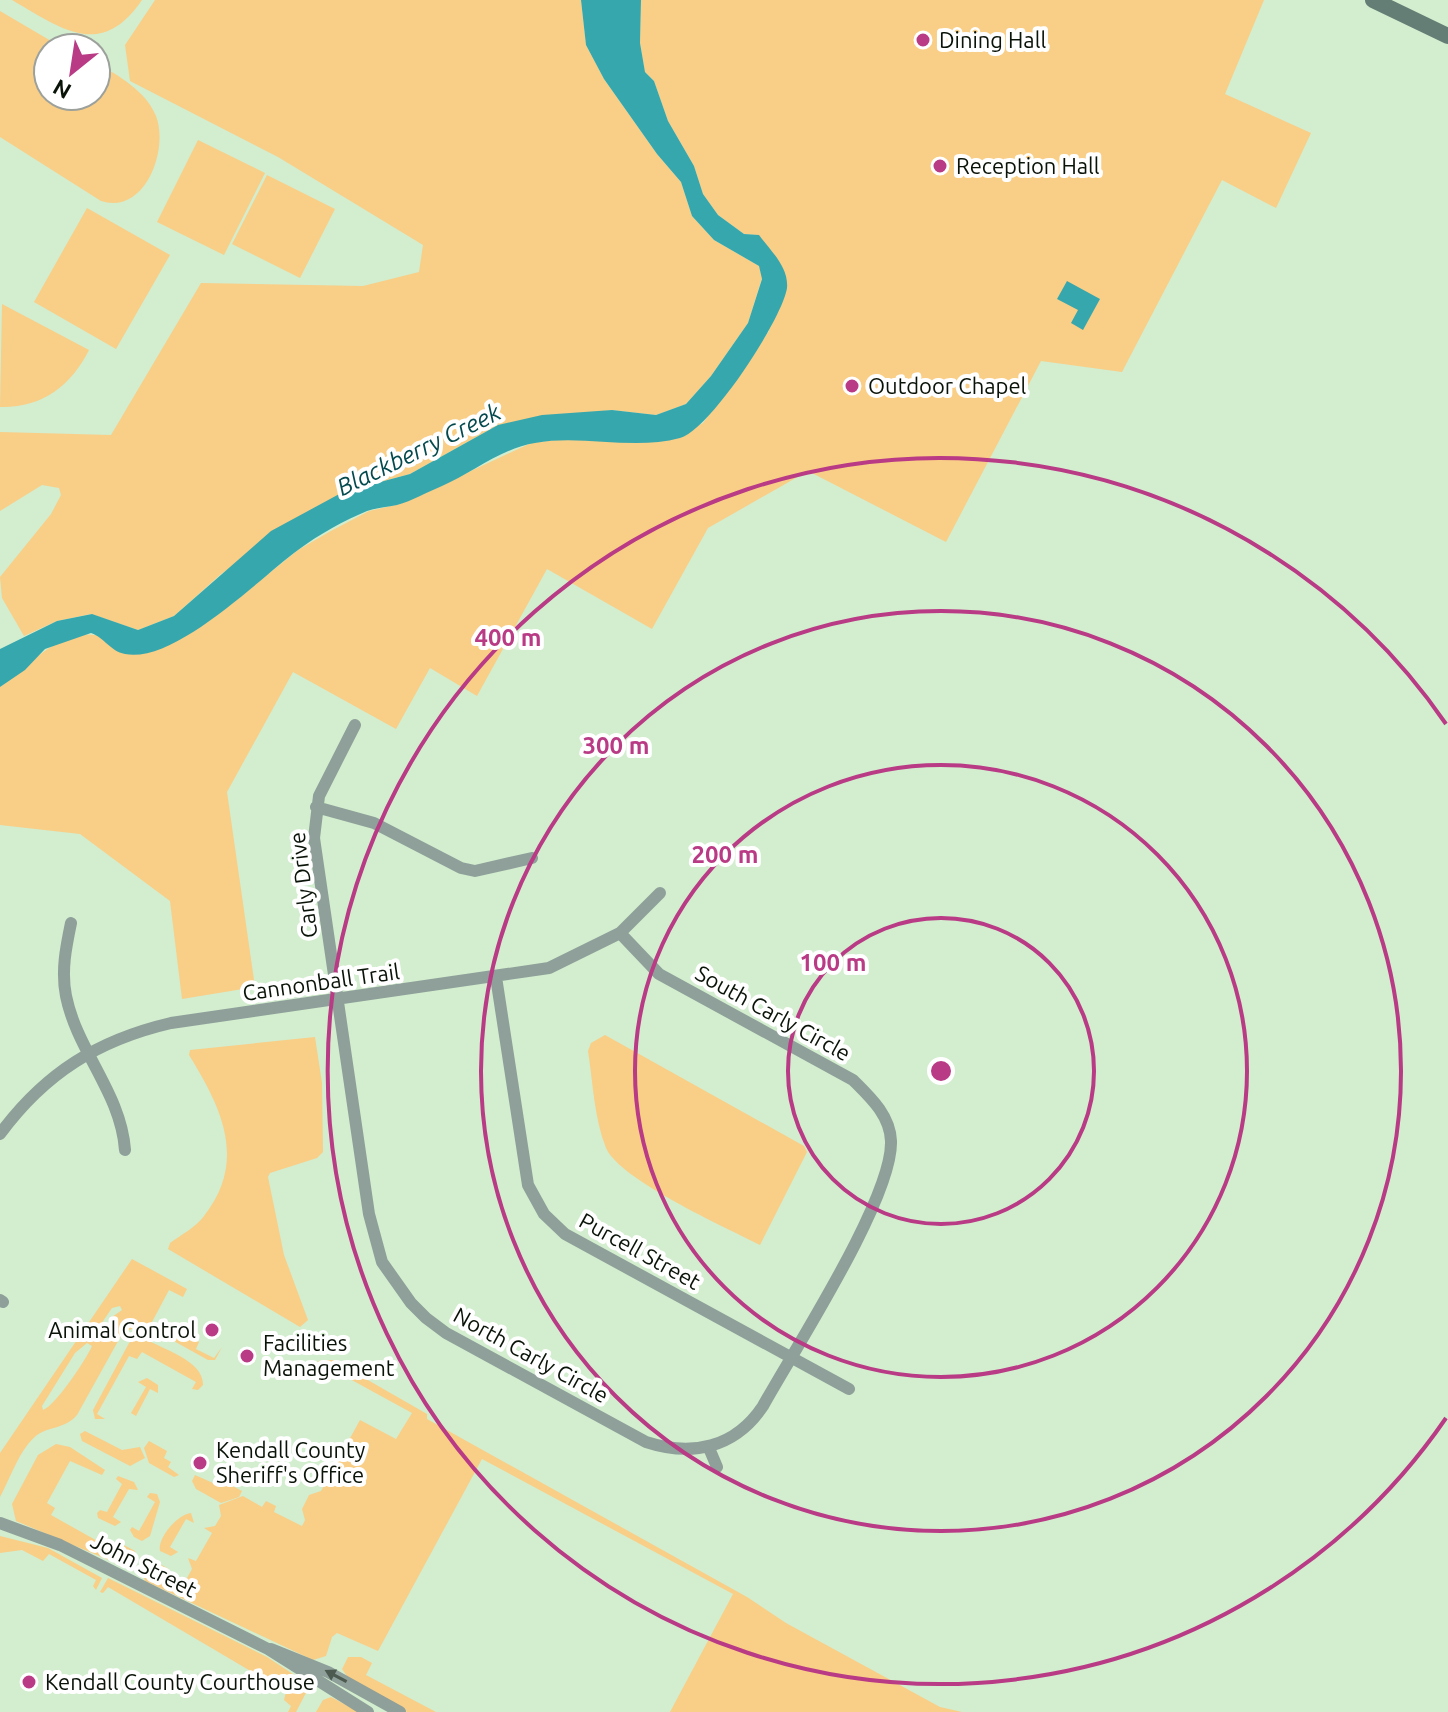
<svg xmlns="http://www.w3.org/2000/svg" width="1448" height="1712" viewBox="0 0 1448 1712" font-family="Ubuntu,sans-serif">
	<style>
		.green { fill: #f9ce87; fill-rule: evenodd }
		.water { fill: #37a7ae }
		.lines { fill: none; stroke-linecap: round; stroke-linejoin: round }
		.street { stroke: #8ea099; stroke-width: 12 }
		.secondary { stroke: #647e75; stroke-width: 16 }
		.oneway { fill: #4c5a50 }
		.ring { fill: none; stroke: #b93a85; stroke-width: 4 }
		.poi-dot { fill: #b93a85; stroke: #fff; stroke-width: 3 }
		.labels { text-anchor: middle; stroke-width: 8; stroke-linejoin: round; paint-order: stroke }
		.poi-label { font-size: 22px; fill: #0a1308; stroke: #fff; text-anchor: start }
		.street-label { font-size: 22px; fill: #0a1308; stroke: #fff }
		.water-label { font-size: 24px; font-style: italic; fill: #04494d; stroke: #fff }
		.centre { fill: #b93a85; stroke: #fff; stroke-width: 4 }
		.ring-label { font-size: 24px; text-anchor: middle; font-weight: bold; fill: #b93a85; stroke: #fff; stroke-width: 8; stroke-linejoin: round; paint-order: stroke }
	</style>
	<rect width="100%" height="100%" fill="#d3edcf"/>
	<path class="green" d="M 12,0 L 142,0 C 101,60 62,29 12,0 Z
		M 155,0 L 581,0 L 586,45 L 604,79 L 657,154 L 681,182 L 692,216 L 714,240 L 759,266 L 762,278 L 748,323 L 711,376 L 686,404 L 656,415 L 612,410 L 498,425 L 410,474 L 343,492 L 221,574 L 174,616 L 138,630 L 91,614 L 57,621 L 24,636 L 2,598 L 0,577 L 51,514 L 61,495 L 59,488 L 42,485 L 0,511 L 0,432 L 111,435 L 201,283 L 363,286 L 419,272 L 423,245 L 278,157 L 130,81 L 125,45 Z
		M 641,0 L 1264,0 L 1225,94 L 1311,133 L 1276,208 L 1222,180 L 1122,372 L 1041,361 L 946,542 L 808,471 L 708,528 L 652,629 L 547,569 L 477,696 L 430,668 L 396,729 L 293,672 L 227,792 L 255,987 L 182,999 L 170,901 L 80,834 L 0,825 L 0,687 C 30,666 64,622 105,638 L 216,616 L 298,550 L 329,532 L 369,511 L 400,504 L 531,443 L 564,439 L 643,442 L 672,439 L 703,423 L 769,331 L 757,235 L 744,234 L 718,215 L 703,194 L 694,166 L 668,121 L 654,81 L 645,72 L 640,43 Z
		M 0,11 L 63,48 L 48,48 L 48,96 L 96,96 L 96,63 C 118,75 146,91 156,116 C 169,150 145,215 101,201 L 0,137 Z
		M 198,140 L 265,173 L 224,255 L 157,222 Z
		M 267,175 L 335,209 L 300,278 L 232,244 Z
		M 87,208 L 170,255 L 116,349 L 34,302 Z
		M 2,304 L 89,350 C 71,386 42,408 0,407 Z
		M 605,1035 L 804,1146 L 807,1152 L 760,1245 C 725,1227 620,1180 606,1148 C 594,1118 593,1082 588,1051 L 591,1043 Z
		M 315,1037 L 322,1083 L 323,1152 L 317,1158 L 270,1173 L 268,1177 L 284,1255 L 308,1320 L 300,1327 L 168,1249 L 170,1243 C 181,1235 196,1227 204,1216 C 248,1160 221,1107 189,1055 L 190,1050 Z
		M 132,1259 L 187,1289 L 183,1297 L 169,1290 L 152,1322 L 158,1327 L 156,1330 L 137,1326 L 122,1334 L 77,1415 C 65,1429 50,1426 37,1435 C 20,1448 10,1479 0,1497 L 0,1453 ZM 120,1306 L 122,1310 L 112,1317 L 101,1340 L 90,1340 L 112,1308 ZM 87,1343 L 92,1346 C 86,1360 55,1406 43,1410 L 42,1406 L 75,1353 Z
		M 184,1323 L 186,1331 L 199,1342 L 196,1349 L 214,1358 L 222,1347 L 215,1360 L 208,1360 L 172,1340 L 170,1334 L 177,1337 Z
		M 136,1338 L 145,1339 C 163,1349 204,1361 203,1385 L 198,1390 L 192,1389 L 196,1382 L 142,1352 L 137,1359 L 129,1356 L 97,1414 L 105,1419 L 95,1419 L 93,1410 L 129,1343 Z
		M 333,1360 L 427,1414 L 427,1419 L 747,1597 L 786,1623 L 940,1707 L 962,1712 L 670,1712 L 733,1594 L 482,1459 L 378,1651 L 337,1633 L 332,1637 L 326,1656 L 313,1660 L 145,1581 L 143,1573 L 148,1563 L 156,1562 L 169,1569 L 165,1577 L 182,1587 L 192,1569 L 188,1558 L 196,1561 L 212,1533 L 204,1528 L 215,1526 L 221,1516 L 219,1505 L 243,1496 L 262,1507 L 266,1501 L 276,1506 L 274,1512 L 302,1526 L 305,1520 L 302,1509 L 309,1495 L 321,1491 L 360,1420 L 396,1439 L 412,1413 L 317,1361 Z
		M 147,1378 L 158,1385 L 158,1393 L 150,1389 L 136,1416 L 131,1413 L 146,1387 L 138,1382 Z
		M 85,1431 L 122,1450 L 140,1447 L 145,1458 L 130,1466 L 82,1441 L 80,1434 Z
		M 149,1441 L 167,1451 L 164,1458 L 171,1462 L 168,1467 L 179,1475 L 174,1477 L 149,1463 L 144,1448 Z
		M 56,1444 L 70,1447 L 105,1470 L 102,1475 L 70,1461 L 47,1503 L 55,1508 L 51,1515 L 117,1552 L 122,1544 L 135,1551 L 137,1558 L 130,1569 L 16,1521 L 12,1504 L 38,1455 Z
		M 195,1475 L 222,1487 L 225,1482 L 242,1491 L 239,1497 L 221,1503 L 196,1489 L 192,1481 Z
		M 118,1476 L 134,1482 L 138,1490 L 129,1489 L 113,1517 L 121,1522 L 115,1526 L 98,1518 L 97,1513 L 100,1510 L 107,1512 L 122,1484 L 116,1479 Z
		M 150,1493 L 157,1494 L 160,1502 L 150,1536 L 142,1541 L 134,1537 L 130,1530 L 132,1527 L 139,1531 L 155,1502 L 147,1497 Z
		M 191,1513 L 194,1523 L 186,1519 L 170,1547 L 178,1552 L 171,1556 L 160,1551 C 157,1538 178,1514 191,1513 Z
		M 0,1536 L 48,1548 L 102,1578 L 96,1590 L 93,1586 L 96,1580 L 49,1554 L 43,1561 L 22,1550 L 0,1553 Z
		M 108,1578 L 267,1657 L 302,1680 L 307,1691 L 296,1712 L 288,1712 L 291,1706 L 284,1700 L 286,1692 L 108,1587 L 103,1593 L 100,1592 Z
		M 348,1657 L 361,1657 L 372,1663 L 366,1675 L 436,1712 L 407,1712 L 349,1679 L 342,1669 Z
		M 331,1697 L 359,1712 L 316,1712 L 323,1700 Z"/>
	<path class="water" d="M 581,0 L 641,0 L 640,43 L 645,72 L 654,81 L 668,121 L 694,166 L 703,194 L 718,215 L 744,234 L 759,235 C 770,250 789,267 787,288 C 782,320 710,430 680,438 C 633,451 582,434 535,443 C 502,448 472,473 442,486 C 427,492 412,501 397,505 C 387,507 376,508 367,511 C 345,520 318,535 298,550 C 261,577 175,664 125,654 C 110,651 105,638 91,633 L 45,649 L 25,670 L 0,687 L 0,649 L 57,621 L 92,614 L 138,630 L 174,616 L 271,531 L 343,492 L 410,474 L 498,425 L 542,415 L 612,410 L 656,415 L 686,404 L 711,376 L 748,323 L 762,279 L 759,266 L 714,240 L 692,216 L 681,182 L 657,154 L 604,79 L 586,45 Z
		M 1067,281 L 1100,299 L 1083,330 L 1071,323 L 1078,310 L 1057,299 Z"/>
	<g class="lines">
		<path class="street" d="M 355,725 L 319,796 L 314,838 L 369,1214 L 382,1262 L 411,1303 L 426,1318 L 446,1333 L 646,1442 C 692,1457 735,1448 763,1406 C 794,1350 893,1198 891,1141 C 890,1115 870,1097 853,1080 L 659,974 L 620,933
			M 316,807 L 374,823 L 461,868 L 475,871 L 532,858
			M 71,923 C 66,947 61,971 66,996 C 77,1051 121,1093 125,1150
			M 496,977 L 528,1185 L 544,1214 L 565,1234 L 849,1389
			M 0,1134 C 45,1073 98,1040 171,1023 L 549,968 L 620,933 L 660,893
			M 0,1300 L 3,1302
			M 709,1448 L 717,1467
			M 0,1523 L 60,1545 L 268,1649 L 368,1712
			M 271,1649 L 328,1672 L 400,1712"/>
		<path class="secondary" d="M 1373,0 L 1448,36"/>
	</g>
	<defs><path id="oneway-solid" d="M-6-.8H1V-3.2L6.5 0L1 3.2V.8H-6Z" transform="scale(2)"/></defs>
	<use class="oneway" href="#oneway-solid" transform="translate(336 1676) rotate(-152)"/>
	<g class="ring">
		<circle cx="941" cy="1071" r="153"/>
		<circle cx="941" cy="1071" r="306"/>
		<circle cx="941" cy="1071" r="460"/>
		<path d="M1446 1418A613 613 0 1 1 1446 724"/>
	</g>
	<g class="poi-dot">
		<circle cx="923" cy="40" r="8"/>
		<circle cx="940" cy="166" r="8"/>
		<circle cx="852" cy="386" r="8"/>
		<circle cx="212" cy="1330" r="8"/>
		<circle cx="247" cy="1356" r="8"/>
		<circle cx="200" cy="1463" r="8"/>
		<circle cx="29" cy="1682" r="8"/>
	</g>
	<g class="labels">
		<g class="poi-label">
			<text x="939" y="48">Dining Hall</text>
			<text x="956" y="174">Reception Hall</text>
			<text x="868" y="394">Outdoor Chapel</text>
			<text x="196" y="1338" text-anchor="end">Animal Control</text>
			<text x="263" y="1351">Facilities<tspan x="263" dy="25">Management</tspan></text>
			<text x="216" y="1458">Kendall County<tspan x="216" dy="25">Sheriff's Office</tspan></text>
			<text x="45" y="1690">Kendall County Courthouse</text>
		</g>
		<g class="street-label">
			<text transform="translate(303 885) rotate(-97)" y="8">Carly Drive</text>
			<text transform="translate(321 982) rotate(-8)" y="8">Cannonball Trail</text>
			<text transform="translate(773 1013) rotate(29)" y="8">South Carly Circle</text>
			<text transform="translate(640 1251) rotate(29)" y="8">Purcell Street</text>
			<text transform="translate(531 1355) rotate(29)" y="8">North Carly Circle</text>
			<text transform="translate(144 1565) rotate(27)" y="8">John Street</text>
		</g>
		<g class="water-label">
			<text transform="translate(419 450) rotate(-26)" y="8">Blackberry Creek</text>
		</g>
	</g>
	<circle cx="941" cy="1071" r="12" class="centre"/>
	<g class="ring-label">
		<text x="508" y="646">400 m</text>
		<text x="616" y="754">300 m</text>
		<text x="725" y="863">200 m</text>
		<text x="833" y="971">100 m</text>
	</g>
	<g transform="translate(72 72) rotate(210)"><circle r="38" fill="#ffffff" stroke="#9da19c" stroke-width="2"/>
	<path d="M0-6L14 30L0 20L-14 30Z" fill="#b93a85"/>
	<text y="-12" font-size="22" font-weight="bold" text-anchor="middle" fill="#0a1308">N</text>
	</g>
</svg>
